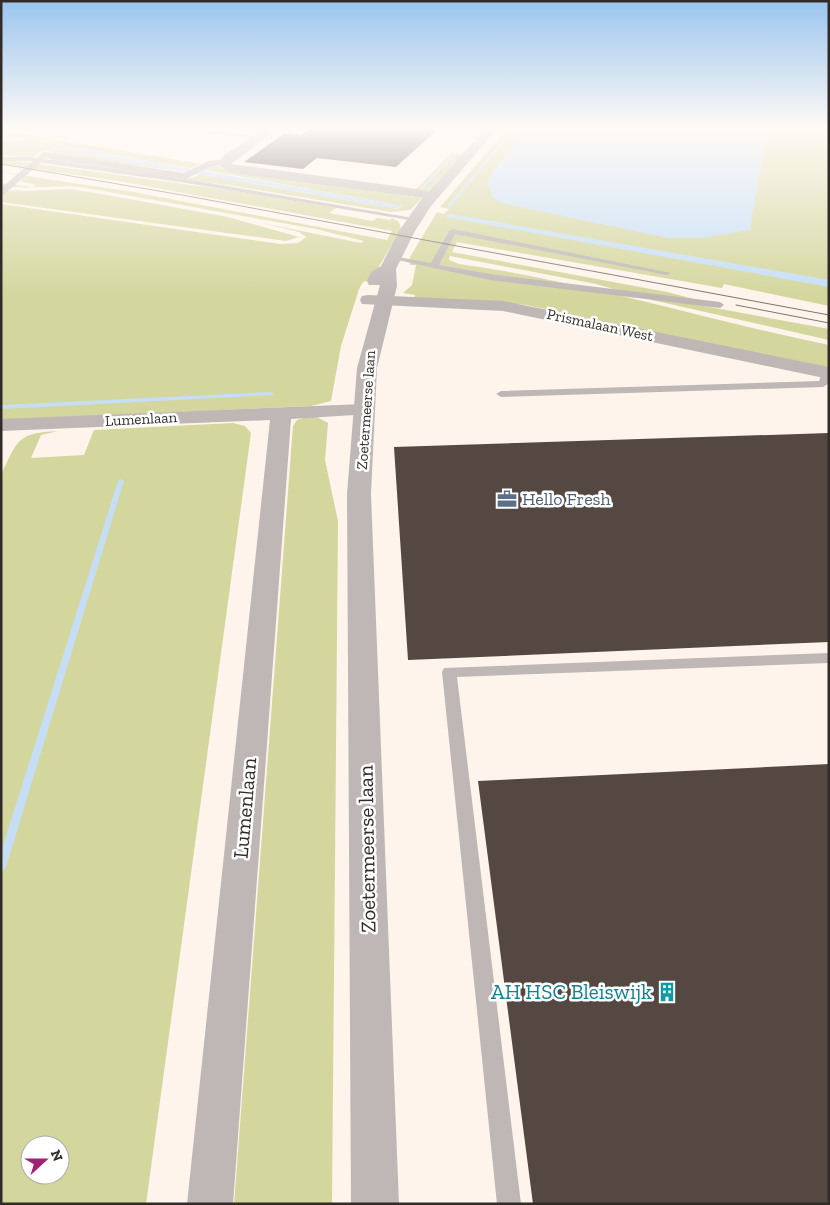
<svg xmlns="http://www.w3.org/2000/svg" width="830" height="1205" viewBox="0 0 830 1205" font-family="'Zilla Slab',serif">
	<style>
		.green { fill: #d3d69d; fill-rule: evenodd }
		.water { fill: #c5def6 }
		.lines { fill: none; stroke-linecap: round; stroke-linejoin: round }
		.stream { fill: #c5def6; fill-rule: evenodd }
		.building { fill: #554842 }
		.service { fill: #beb7b5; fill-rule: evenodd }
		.pedestrian { fill: #beb7b5; fill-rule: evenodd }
		.minor { fill: #beb7b5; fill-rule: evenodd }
		.tertiary { fill: #beb7b5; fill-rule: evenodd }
		.tram { stroke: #7c756f; stroke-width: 1 }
		.labels { text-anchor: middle; stroke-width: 5; stroke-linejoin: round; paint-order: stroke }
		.far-street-label { font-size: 15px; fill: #312c28; stroke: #fff }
		.service-label { font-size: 18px; fill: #4e5e75; stroke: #fff; text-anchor: start }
		.near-street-label { font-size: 21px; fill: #312c28; stroke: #fff }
		.near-culture-label { font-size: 21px; fill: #0d838f; stroke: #fff; text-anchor: end }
	</style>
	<rect width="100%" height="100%" fill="#fef4eb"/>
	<path class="green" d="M 507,129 L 829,129 L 829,306 L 724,284 L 722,288 L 457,242 L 452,252 L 667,292 L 706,302 L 704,306 L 829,329 L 829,340 L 652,300 L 596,284 L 450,256 L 449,260 L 459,264 C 584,281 705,320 829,345 L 829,369 L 526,305 L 498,302 L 414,298 L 415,295 L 403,293 L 412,285 L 416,265 L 410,265 L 410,257 L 437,212 L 444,214 L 449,209 L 440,207 Z
		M 9,133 L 17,133 L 201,164 L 191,168 L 63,146 L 56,146 L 53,149 L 181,171 L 76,158 L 47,151 L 40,152 L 32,157 L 1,156 L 1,140 L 14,142 L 23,139 L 8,136 Z
		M 452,153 L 462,155 L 429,190 L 416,189 Z
		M 54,158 L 193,178 L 199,174 L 397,209 L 403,206 L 206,170 C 216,163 221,168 231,171 L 422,198 L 410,210 L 391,212 L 234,186 L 49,160 Z
		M 1,159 L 235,191 L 336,208 L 329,213 L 373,221 L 377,218 L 390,220 L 392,218 L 399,222 L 401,229 L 371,280 L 363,282 L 359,289 L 341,346 L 331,401 L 311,406 L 1,420 L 1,204 L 281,244 L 298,243 L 306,237 L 299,232 L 262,223 L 361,243 L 364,241 L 316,229 L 87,188 C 58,184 30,190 1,186 L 1,183 L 32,187 L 37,185 L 22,182 L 16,175 L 1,172 L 133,192 L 387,240 L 392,231 L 118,181 L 1,164 Z
		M 1,189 L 24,191 L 69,189 L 96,193 L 228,217 L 299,237 L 286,241 L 1,202 L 1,197 L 8,191 L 21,192 Z
		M 306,417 L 317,417 L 328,423 L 325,460 L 338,521 L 332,1204 L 234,1204 L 293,426 L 297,420 Z
		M 233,423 L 245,426 L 251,433 L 146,1204 L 1,1204 L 1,475 C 18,440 17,433 58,431 L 41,435 L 31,458 L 84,455 L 94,430 ZM 30,1145 L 60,1145 L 60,1175 L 30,1175 Z"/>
	<path class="water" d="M 527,129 L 767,129 L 750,230 L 702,238 L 668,238 L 501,203 L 492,196 L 487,182 L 491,174 Z
		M 63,146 L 404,206 L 397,209 L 53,149 L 56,146 Z
		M 451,214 L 829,280 L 829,287 L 446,217 L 446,215 Z"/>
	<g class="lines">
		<path class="stream" d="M 512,129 L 515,129 L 450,207 L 448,207 L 448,205 Z
			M 453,153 L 456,154 L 423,189 L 421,189 L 421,187 Z
			M 271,392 L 273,393 L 273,395 L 1,409 L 1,405 Z
			M 121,479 L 124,481 L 6,867 L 4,870 L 1,871 L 1,852 L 118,481 Z"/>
	</g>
	<path class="building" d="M 310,129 L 438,129 L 396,167 L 317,158 L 303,169 L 244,162 L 285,133 L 301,135 Z
		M 829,433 L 829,642 L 408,660 L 394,447 Z
		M 829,764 L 829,1204 L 533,1204 L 478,781 Z"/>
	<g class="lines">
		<path class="service" d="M 174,129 L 195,129 L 263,137 L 260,139 Z
			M 1,157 L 29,157 L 180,178 L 419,219 L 415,221 L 180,182 L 29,161 L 1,161 Z
			M 453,229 L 671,273 L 667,275 L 455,234 L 439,265 L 490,274 L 720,302 L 724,305 L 720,308 L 490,280 L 388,258 L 392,256 L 431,263 L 449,231 Z
			M 829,369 L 828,384 L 823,387 L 501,397 L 496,394 L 501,391 L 819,381 L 823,370 Z
			M 829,653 L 829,663 L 457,677 L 521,1204 L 497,1204 L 442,672 L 444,668 Z"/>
		<path class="pedestrian" d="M 44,152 L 184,173 L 209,161 L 225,159 L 230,162 L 211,167 L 185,179 L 46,158 L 1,197 L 1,188 Z"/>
		<path class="minor" d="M 265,129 L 278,129 L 231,164 L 432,191 L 439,195 L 432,199 L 232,173 L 218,165 L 223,156 Z
			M 368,295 L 503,301 L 829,367 L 829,379 L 503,311 L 362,304 L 360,300 L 362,296 Z
			M 363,404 L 370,406 L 373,410 L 370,414 L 291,419 L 233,1204 L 187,1204 L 270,420 L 1,431 L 1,419 Z"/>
		<path class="tertiary" d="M 485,129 L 497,129 L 431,206 L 415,231 L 396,269 L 397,286 L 377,368 L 371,494 L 399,1204 L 351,1204 L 347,494 L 357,368 L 380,285 L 369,285 L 367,281 L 371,272 L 381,266 L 399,231 L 420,201 Z"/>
		<path class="tram" d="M 1,164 L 182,195 L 829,315
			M 736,305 L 829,323"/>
	</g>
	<linearGradient id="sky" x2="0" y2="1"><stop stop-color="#9ac5ee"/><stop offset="0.43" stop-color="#fffaf6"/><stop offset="1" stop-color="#fffaf6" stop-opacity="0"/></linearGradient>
	<rect width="830" height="298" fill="url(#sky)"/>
	<defs>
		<symbol id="office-bare" viewBox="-9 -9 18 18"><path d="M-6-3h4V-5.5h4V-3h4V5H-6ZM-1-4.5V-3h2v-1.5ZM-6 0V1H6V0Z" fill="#5c6f8a" stroke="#fff" stroke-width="2.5" paint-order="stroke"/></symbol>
		<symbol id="building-bare" viewBox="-9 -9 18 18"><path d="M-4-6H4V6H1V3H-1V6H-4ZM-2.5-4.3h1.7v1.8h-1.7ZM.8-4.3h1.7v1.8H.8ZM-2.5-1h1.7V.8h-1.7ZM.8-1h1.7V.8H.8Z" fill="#0f9aa8" stroke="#fff" stroke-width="2.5" paint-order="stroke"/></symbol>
	</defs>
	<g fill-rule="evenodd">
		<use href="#office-bare" x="493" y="485" width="28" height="28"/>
		<use href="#building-bare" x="653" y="978" width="28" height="28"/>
	</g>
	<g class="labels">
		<g class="far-street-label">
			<text transform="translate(600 325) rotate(12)" y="5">Prismalaan West</text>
			<text transform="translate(366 410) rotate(-86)" y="5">Zoetermeerse laan</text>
			<text transform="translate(141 419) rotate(-3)" y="5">Lumenlaan</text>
		</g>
		<g class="service-label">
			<text x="522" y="505">Hello Fresh</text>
		</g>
		<g class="near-street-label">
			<text transform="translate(245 808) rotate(-85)" y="7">Lumenlaan</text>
			<text transform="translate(367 849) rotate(-91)" y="7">Zoetermeerse laan</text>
		</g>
		<g class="near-culture-label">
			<text x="652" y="999">AH HSC Bleiswijk</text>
		</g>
	</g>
	<rect width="830" height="1205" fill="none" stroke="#312c28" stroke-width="5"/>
	<g transform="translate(45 1160) rotate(69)"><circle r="24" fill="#ffffff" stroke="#adaba9"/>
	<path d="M0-4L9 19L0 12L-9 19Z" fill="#a12173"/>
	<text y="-8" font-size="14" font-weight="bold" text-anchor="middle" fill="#312c28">N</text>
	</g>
</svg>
